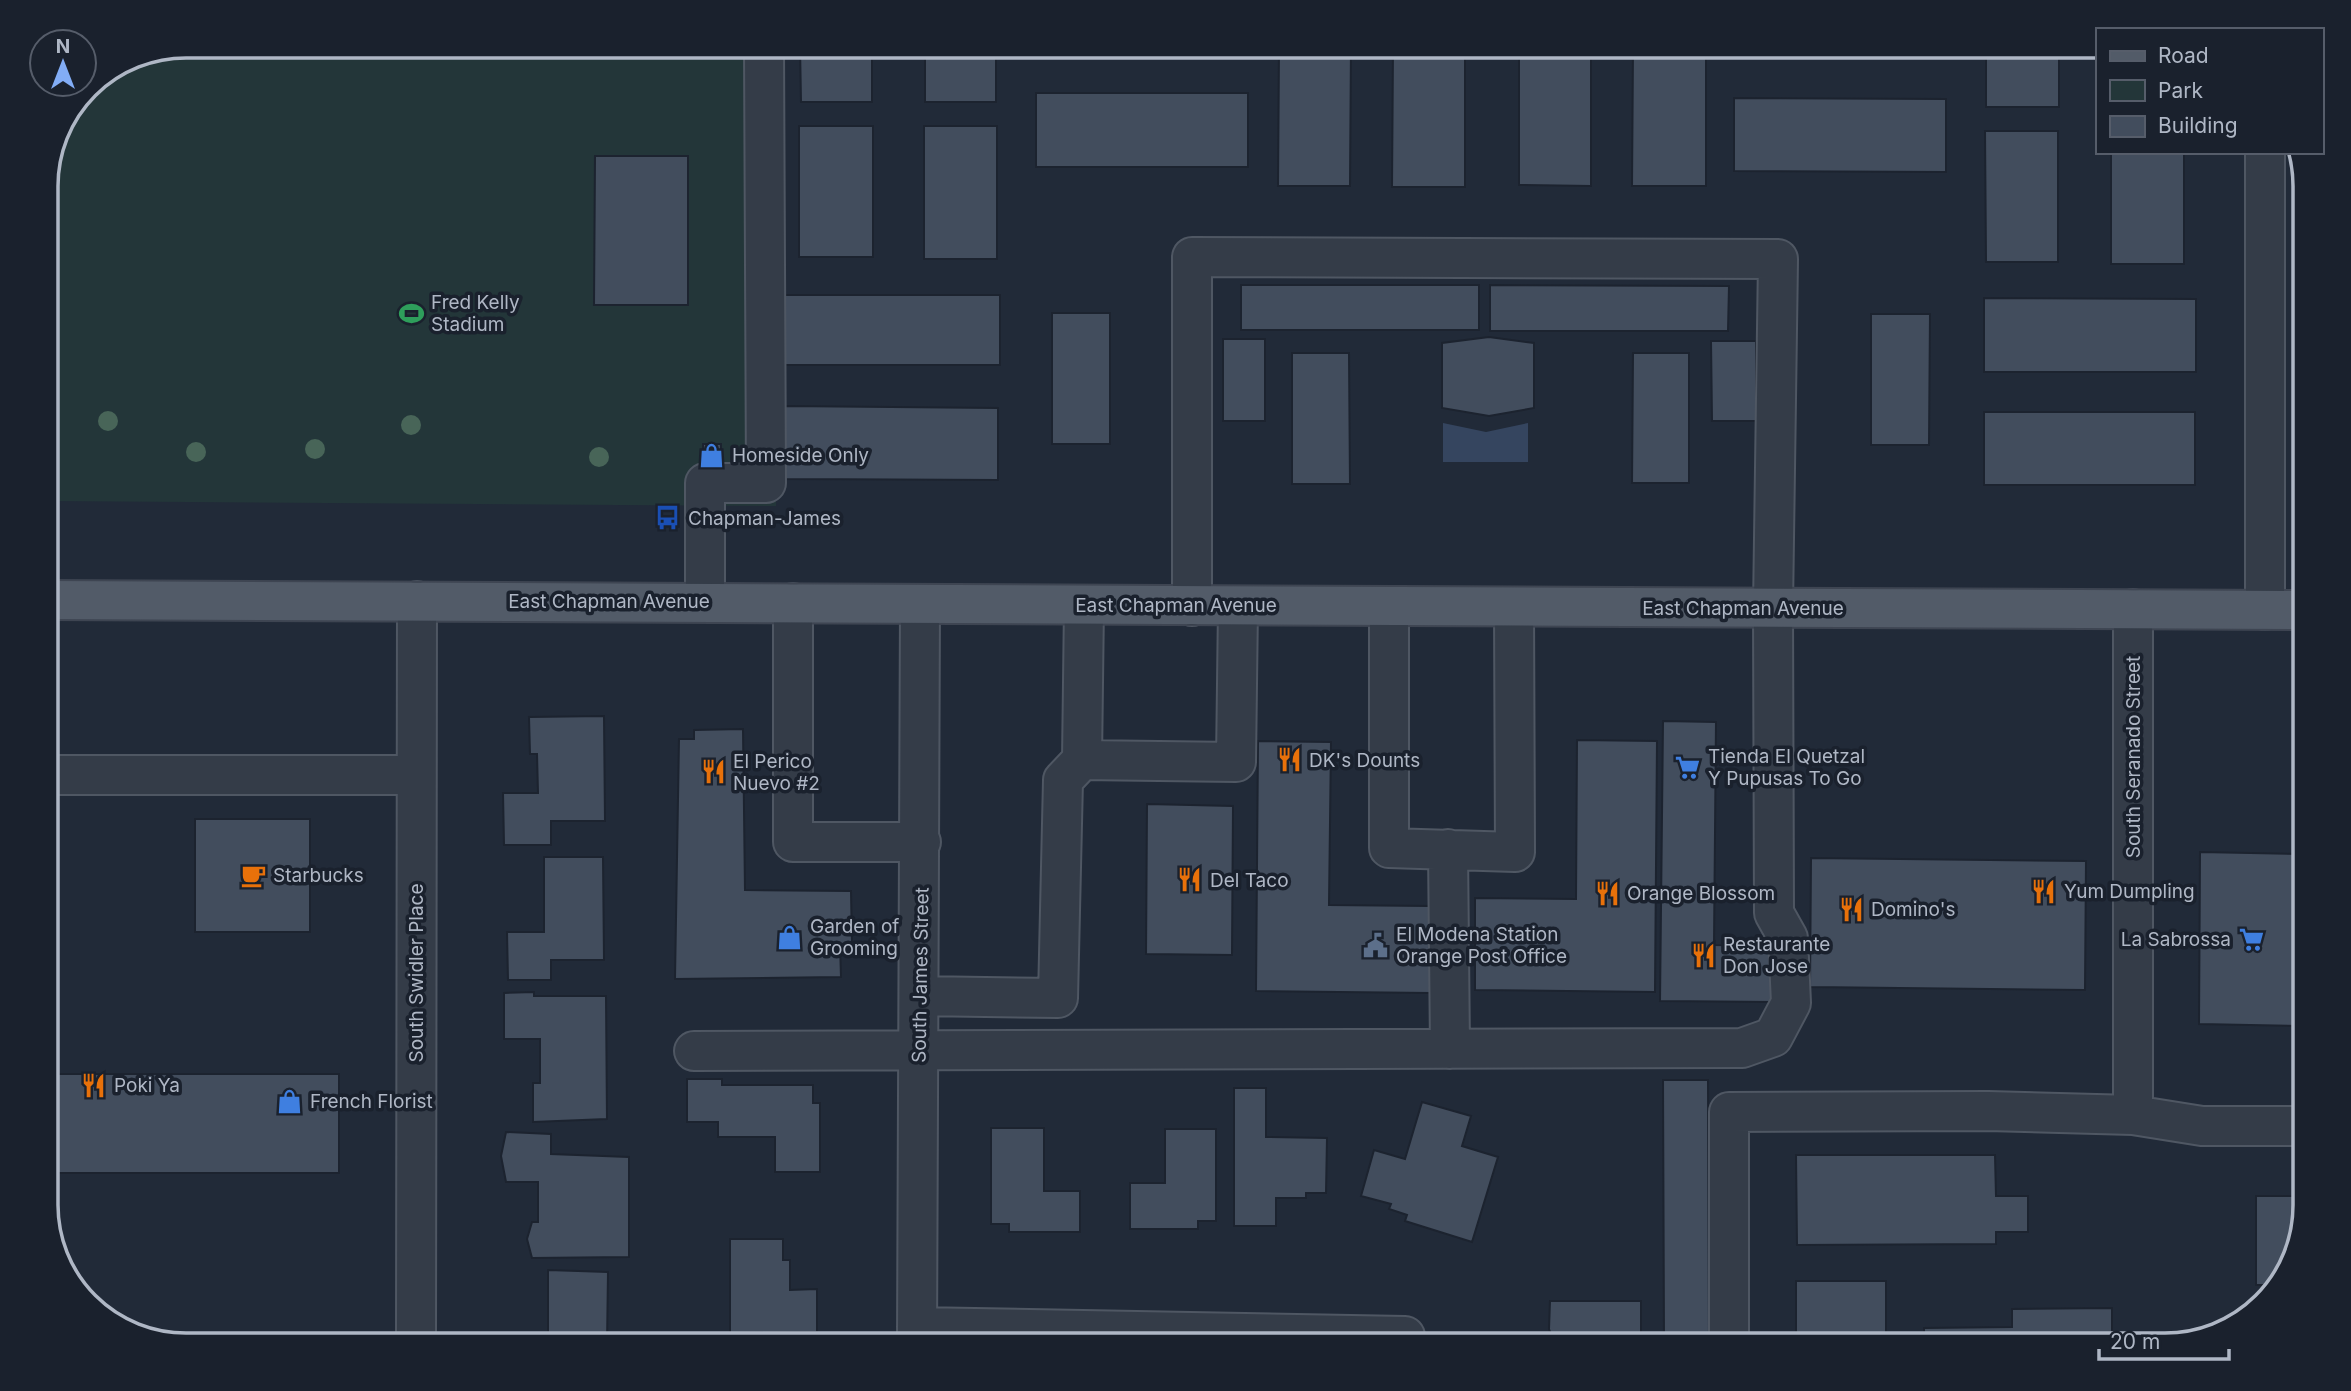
<svg xmlns="http://www.w3.org/2000/svg" width="2351" height="1391" viewBox="0 0 2351 1391" font-family="Inter,sans-serif">
	<style>
		.green { fill: #233639 }
		.water { fill: #35455f }
		.building { fill: #424d5d; stroke: #1c232f; stroke-width: 2 }
		.lines { fill: none; stroke-linecap: round; stroke-linejoin: round }
		.minor-casing { stroke: #4f5763; stroke-width: 42 }
		.major-casing { stroke: #3e4552; stroke-width: 42 }
		.minor { stroke: #343c48; stroke-width: 38 }
		.major { stroke: #525b68; stroke-width: 38 }
		.tree { fill: #486558 }
		.labels { text-anchor: middle; stroke-width: 7; stroke-linejoin: round; paint-order: stroke }
		.poi-label { font-size: 19px; fill: #afb7c5; stroke: #1a212d; text-anchor: start }
		.street-label { font-size: 19px; fill: #afb7c5; stroke: #1a212d }
		.rim { fill: none; stroke: #afb7c5; stroke-width: 3.5 }
	</style>
	<rect width="100%" height="100%" fill="#212a38"/>
	<path class="green" d="M 185,46 L 777,46 L 776,506 L 46,501 L 46,177 L 56,131 L 87,86 L 132,56 Z"/>
	<path class="water" d="M 1528,423 L 1528,462 L 1443,462 L 1443,423 L 1486,432 Z"/>
	<path class="building" d="M 800,46 L 872,46 L 872,102 L 801,102 Z
		M 925,46 L 996,46 L 996,102 L 925,102 Z
		M 1035,46 L 1249,46 L 1249,51 L 1035,51 Z
		M 1279,46 L 1351,46 L 1350,186 L 1278,186 Z
		M 1393,46 L 1465,46 L 1465,187 L 1392,187 Z
		M 1519,46 L 1591,46 L 1591,186 L 1519,185 Z
		M 1633,46 L 1706,46 L 1706,186 L 1632,186 Z
		M 1734,46 L 1948,46 L 1948,57 L 1734,57 Z
		M 1986,46 L 2059,46 L 2059,107 L 1986,107 Z
		M 1036,93 L 1248,93 L 1248,167 L 1036,167 Z
		M 1734,98 L 1946,99 L 1946,172 L 1734,171 Z
		M 799,126 L 873,126 L 873,257 L 799,257 Z
		M 924,126 L 997,126 L 997,259 L 924,259 Z
		M 1985,131 L 2058,131 L 2058,262 L 1986,262 Z
		M 2111,152 L 2184,152 L 2184,264 L 2111,264 Z
		M 595,156 L 688,156 L 688,305 L 594,305 Z
		M 1241,285 L 1479,285 L 1479,330 L 1241,330 Z
		M 1490,285 L 1729,286 L 1728,331 L 1490,331 Z
		M 785,295 L 1000,295 L 1000,365 L 785,365 Z
		M 1984,298 L 2196,299 L 2196,372 L 1984,372 Z
		M 1052,313 L 1110,313 L 1110,444 L 1052,444 Z
		M 1871,314 L 1930,314 L 1929,445 L 1871,445 Z
		M 1489,337 L 1534,343 L 1534,408 L 1489,416 L 1442,408 L 1442,343 Z
		M 1223,339 L 1265,339 L 1265,421 L 1223,421 Z
		M 1711,341 L 1756,341 L 1756,421 L 1712,421 Z
		M 1292,353 L 1349,353 L 1350,484 L 1292,484 Z
		M 1633,353 L 1689,353 L 1689,483 L 1632,483 Z
		M 785,406 L 998,408 L 998,480 L 785,479 Z
		M 1984,412 L 2195,412 L 2195,485 L 1984,485 Z
		M 703,444 L 721,444 L 721,459 L 703,459 Z
		M 604,716 L 605,821 L 551,821 L 551,845 L 504,845 L 503,793 L 538,793 L 537,754 L 530,754 L 529,717 Z
		M 1663,721 L 1716,722 L 1714,945 L 1772,946 L 1772,1002 L 1660,1001 Z
		M 743,729 L 745,890 L 851,891 L 852,944 L 840,944 L 841,977 L 675,979 L 679,739 L 694,739 L 694,730 Z
		M 1577,740 L 1657,741 L 1655,992 L 1475,990 L 1475,898 L 1576,899 Z
		M 1258,741 L 1331,742 L 1329,905 L 1430,906 L 1430,993 L 1256,991 Z
		M 1147,804 L 1233,806 L 1232,955 L 1146,954 Z
		M 195,819 L 310,819 L 310,932 L 195,932 Z
		M 2200,852 L 2303,854 L 2301,1026 L 2199,1024 Z
		M 544,857 L 603,857 L 604,960 L 551,960 L 551,980 L 508,980 L 507,932 L 544,932 Z
		M 1811,858 L 2086,861 L 2085,990 L 1810,987 Z
		M 534,992 L 534,996 L 606,996 L 607,1119 L 533,1122 L 533,1083 L 540,1083 L 540,1039 L 504,1039 L 504,993 Z
		M 46,1074 L 339,1074 L 339,1173 L 46,1173 Z
		M 687,1079 L 722,1079 L 722,1085 L 813,1085 L 813,1103 L 820,1103 L 820,1172 L 775,1172 L 775,1137 L 718,1137 L 718,1122 L 687,1122 Z
		M 1663,1080 L 1708,1080 L 1709,1345 L 1664,1345 Z
		M 1234,1088 L 1266,1088 L 1266,1137 L 1327,1138 L 1326,1193 L 1306,1193 L 1306,1198 L 1276,1198 L 1276,1226 L 1234,1226 Z
		M 1422,1102 L 1471,1116 L 1462,1146 L 1498,1157 L 1472,1242 L 1405,1221 L 1407,1215 L 1389,1209 L 1391,1204 L 1361,1196 L 1374,1150 L 1405,1159 Z
		M 991,1128 L 1044,1128 L 1044,1191 L 1080,1191 L 1080,1232 L 1009,1232 L 1009,1224 L 991,1224 Z
		M 1165,1129 L 1216,1129 L 1216,1221 L 1198,1221 L 1198,1229 L 1130,1229 L 1130,1183 L 1165,1183 Z
		M 506,1132 L 551,1134 L 551,1154 L 629,1157 L 629,1257 L 532,1258 L 527,1239 L 532,1222 L 538,1222 L 538,1182 L 506,1182 L 501,1156 Z
		M 1796,1155 L 1995,1155 L 1996,1196 L 2028,1196 L 2028,1232 L 1996,1232 L 1996,1244 L 1797,1245 Z
		M 2256,1196 L 2305,1196 L 2287,1276 L 2277,1285 L 2256,1285 Z
		M 730,1239 L 783,1239 L 783,1260 L 790,1260 L 790,1290 L 817,1289 L 817,1332 L 730,1333 Z
		M 548,1270 L 608,1272 L 607,1345 L 548,1345 Z
		M 1796,1281 L 1886,1281 L 1886,1345 L 1796,1345 Z
		M 1550,1301 L 1641,1301 L 1641,1345 L 1555,1345 L 1549,1329 Z
		M 2112,1308 L 2112,1345 L 1924,1345 L 1924,1328 L 2012,1327 L 2012,1309 Z"/>
	<g class="lines">
		<defs>
			<path id="minor" d="M 2265,152 L 2265,610
				M 705,600 L 705,483 L 766,483 L 764,46
				M 793,603 L 793,842 L 921,842
				M 1389,606 L 1389,848 L 1515,852 L 1514,607
				M 2133,609 L 2133,1115
				M 1082,760 L 1236,762 L 1238,606
				M 46,775 L 416,775
				M 1448,849 L 1450,1049
				M 920,996 L 1058,998 L 1063,780 L 1082,760 L 1084,605
				M 694,1051 L 1742,1048 L 1773,1037 L 1791,1003 L 1788,938 L 1774,913 L 1773,608 L 1778,259 L 1192,257 L 1192,606
				M 917,1327 L 1405,1336 L 1405,1345
				M 416,1345 L 417,601
				M 917,1345 L 920,604
				M 1729,1345 L 1729,1112 L 1988,1111 L 2133,1115 L 2202,1126 L 2305,1126"/>
			<path id="major" d="M 46,600 L 2305,610"/>
		</defs>
		<use href="#minor" class="minor-casing"/>
		<use href="#major" class="major-casing"/>
		<use href="#minor" class="minor"/>
		<use href="#major" class="major"/>
	</g>
	<g class="tree">
		<circle cx="108" cy="421" r="10"/>
		<circle cx="411" cy="425" r="10"/>
		<circle cx="315" cy="449" r="10"/>
		<circle cx="196" cy="452" r="10"/>
		<circle cx="599" cy="457" r="10"/>
	</g>
	<defs>
		<symbol id="stadium-bare" viewBox="-9 -9 18 18"><path d="M0-5a6.5 5 0 1 0 0 10a6.5 5 0 1 0 0-10ZM-3.5-1.8h7v3.6h-7Z" fill="#2e9e5b" stroke="#1a212d" stroke-width="2.5" paint-order="stroke"/></symbol>
		<symbol id="shop-bare" viewBox="-9 -9 18 18"><path d="M-5-2.5h2.3a2.7 3.5 0 0 1 5.4 0H5L5.5 6h-11ZM-1.5-2.5h3a1.5 2.3 0 0 0-3 0Z" fill="#3f7fe0" stroke="#1a212d" stroke-width="2.5" paint-order="stroke"/></symbol>
		<symbol id="bus-bare" viewBox="-9 -9 18 18"><path d="M-5-6H5V4H4V6H2V4H-2V6H-4V4H-5ZM-3.5-4V0h7V-4ZM-3.5 1.2v1.5H-2V1.2ZM2 1.2v1.5H3.5V1.2Z" fill="#1a4fb4" stroke="#1a212d" stroke-width="2.5" paint-order="stroke"/></symbol>
		<symbol id="restaurant-bare" viewBox="-9 -9 18 18"><path d="M-5-6h1v4h1v-4h1v4h1v-4h1v5L-1.5 .5V6h-2V.5L-5-1ZM5-6V6H3V1.5H1.5Q1.5-4 5-6Z" fill="#e8710a" stroke="#1a212d" stroke-width="2.5" paint-order="stroke"/></symbol>
		<symbol id="supermarket-bare" viewBox="-9 -9 18 18"><path d="M-6-5.5h2.5l.6 2H6L4.5 2H-2.5L-4.4-4H-6ZM-1.5 3.2a1.3 1.3 0 1 0 .1 0ZM3 3.2a1.3 1.3 0 1 0 .1 0Z" fill="#3f7fe0" stroke="#1a212d" stroke-width="2.5" paint-order="stroke"/></symbol>
		<symbol id="cafe-bare" viewBox="-9 -9 18 18"><path d="M-5.5-4.5H6V0H3Q3 3.5 0 3.5H-2.5Q-5.5 3.5-5.5 0ZM3-3.2v2h1.7v-2ZM-6 4.5H4V6H-6Z" fill="#e8710a" stroke="#1a212d" stroke-width="2.5" paint-order="stroke"/></symbol>
		<symbol id="civic-bare" viewBox="-9 -9 18 18"><path d="M-.6-6.5H3V-4.5H.6V-3L4-1V1h2V6H-6V1h2V-1L-.6-3ZM-1.2 2.5V6h2.4V2.5Z" fill="#5c6f8a" stroke="#1a212d" stroke-width="2.5" paint-order="stroke"/></symbol>
	</defs>
	<g fill-rule="evenodd">
		<use href="#stadium-bare" x="394" y="296" width="35" height="35"/>
		<use href="#shop-bare" x="694" y="438" width="35" height="35"/>
		<use href="#bus-bare" x="650" y="500" width="35" height="35"/>
		<use href="#restaurant-bare" x="1272" y="742" width="35" height="35"/>
		<use href="#supermarket-bare" x="1670" y="750" width="35" height="35"/>
		<use href="#restaurant-bare" x="696" y="754" width="35" height="35"/>
		<use href="#cafe-bare" x="236" y="858" width="35" height="35"/>
		<use href="#restaurant-bare" x="1172" y="862" width="35" height="35"/>
		<use href="#restaurant-bare" x="2026" y="874" width="35" height="35"/>
		<use href="#restaurant-bare" x="1590" y="876" width="35" height="35"/>
		<use href="#restaurant-bare" x="1834" y="892" width="35" height="35"/>
		<use href="#shop-bare" x="772" y="920" width="35" height="35"/>
		<use href="#supermarket-bare" x="2234" y="922" width="35" height="35"/>
		<use href="#civic-bare" x="1358" y="928" width="35" height="35"/>
		<use href="#restaurant-bare" x="1686" y="938" width="35" height="35"/>
		<use href="#restaurant-bare" x="76" y="1068" width="35" height="35"/>
		<use href="#shop-bare" x="272" y="1084" width="35" height="35"/>
	</g>
	<g class="labels">
		<g class="poi-label">
			<text x="431" y="309">Fred Kelly<tspan x="431" dy="22">Stadium</tspan></text>
			<text x="732" y="462">Homeside Only</text>
			<text x="688" y="525">Chapman-James</text>
			<text x="1708" y="763">Tienda El Quetzal<tspan x="1708" dy="22">Y Pupusas To Go</tspan></text>
			<text x="1309" y="767">DK's Dounts</text>
			<text x="733" y="768">El Perico<tspan x="733" dy="22">Nuevo #2</tspan></text>
			<text x="273" y="882">Starbucks</text>
			<text x="1210" y="887">Del Taco</text>
			<text x="2064" y="898">Yum Dumpling</text>
			<text x="1627" y="900">Orange Blossom</text>
			<text x="1871" y="916">Domino's</text>
			<text x="810" y="933">Garden of<tspan x="810" dy="22">Grooming</tspan></text>
			<text x="1396" y="941">El Modena Station<tspan x="1396" dy="22">Orange Post Office</tspan></text>
			<text x="2231" y="946" text-anchor="end">La Sabrossa</text>
			<text x="1723" y="951">Restaurante<tspan x="1723" dy="22">Don Jose</tspan></text>
			<text x="114" y="1092">Poki Ya</text>
			<text x="310" y="1108">French Florist</text>
		</g>
		<g class="street-label">
			<text x="609" y="608">East Chapman Avenue</text>
			<text x="1176" y="612">East Chapman Avenue</text>
			<text x="1743" y="615">East Chapman Avenue</text>
			<text transform="translate(2133 757) rotate(-90)" y="7">South Seranado Street</text>
			<text transform="translate(416 973) rotate(-90)" y="7">South Swidler Place</text>
			<text transform="translate(920 975) rotate(-89)" y="7">South James Street</text>
		</g>
	</g>
	<path d="M0 0H2351V1391H0ZM186 58H2165A128 128 0 0 1 2293 186V1205A128 128 0 0 1 2165 1333H186A128 128 0 0 1 58 1205V186A128 128 0 0 1 186 58Z" fill="#1a212d" fill-rule="evenodd"/>
	<path class="rim" d="M186 58H2165A128 128 0 0 1 2293 186V1205A128 128 0 0 1 2165 1333H186A128 128 0 0 1 58 1205V186A128 128 0 0 1 186 58Z"/>
	<rect x="2096" y="28" width="228" height="126" fill="#1a212d" stroke="#565d6a" stroke-width="2"/>
	<rect x="2110" y="51" width="35" height="10" fill="#525b68" stroke="#565d6a" stroke-width="2"/>
	<text x="2158" y="63" font-size="21" fill="#afb7c5">Road</text>
	<rect x="2110" y="80" width="35" height="21" fill="#233639" stroke="#565d6a" stroke-width="2"/>
	<text x="2158" y="98" font-size="21" fill="#afb7c5">Park</text>
	<rect x="2110" y="116" width="35" height="21" fill="#424d5d" stroke="#565d6a" stroke-width="2"/>
	<text x="2158" y="133" font-size="21" fill="#afb7c5">Building</text>
	<g transform="translate(63 63)"><circle r="33" fill="#1a212d" stroke="#565d6a" stroke-width="2"/>
	<path d="M0-5L12 26L0 18L-12 26Z" fill="#82adf6"/>
	<text y="-10" font-size="19" font-weight="bold" text-anchor="middle" fill="#afb7c5">N</text>
	</g>
	<path d="M2099 1349v10h130v-10" fill="none" stroke="#afb7c5" stroke-width="3.5"/>
	<text x="2110" y="1349" font-size="21" fill="#afb7c5" stroke="#1a212d" stroke-width="5" paint-order="stroke">20 m</text>
</svg>
